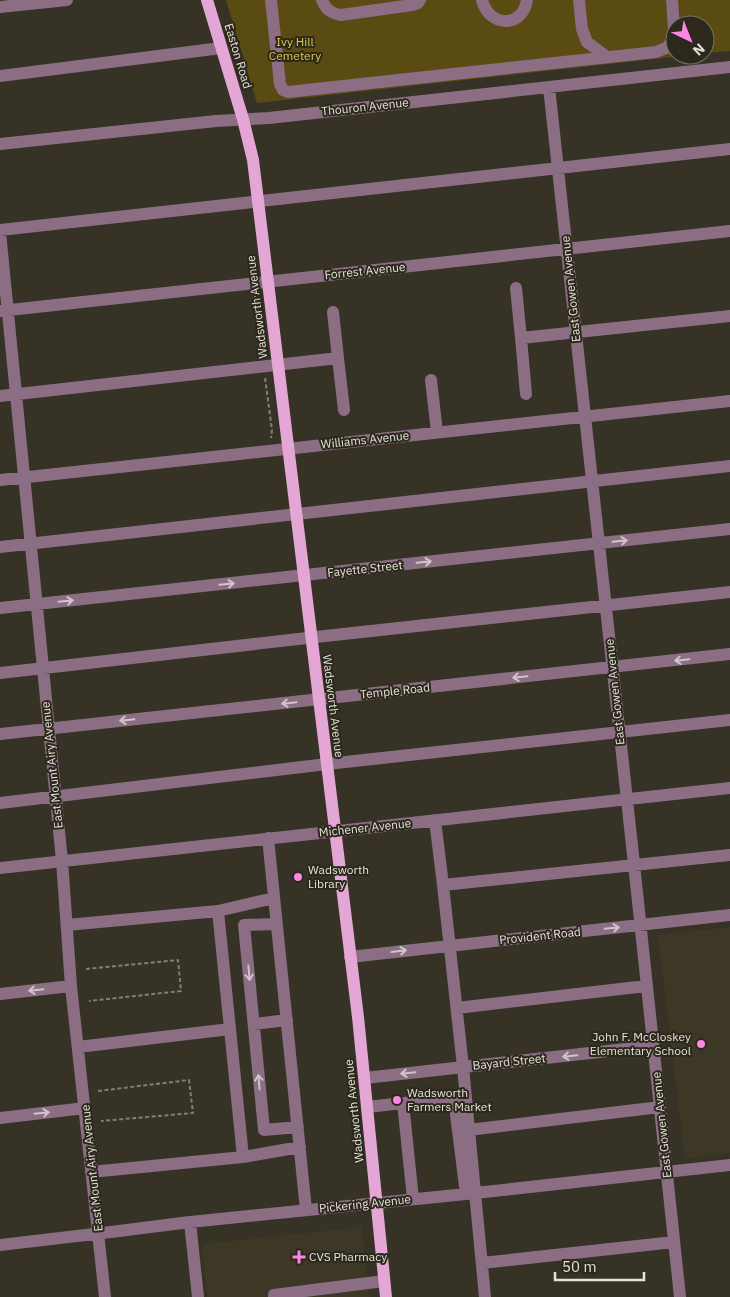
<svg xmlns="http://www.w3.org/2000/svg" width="730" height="1297" viewBox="0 0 730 1297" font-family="'IBM Plex Sans',sans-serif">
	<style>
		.built { fill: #3d3825 }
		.green { fill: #594b12 }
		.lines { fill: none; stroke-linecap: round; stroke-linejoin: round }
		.path { stroke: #827f75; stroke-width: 2; stroke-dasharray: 4 2.5; stroke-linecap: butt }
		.minor { stroke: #8b6d84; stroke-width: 12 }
		.major { stroke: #e3a6d5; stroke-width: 12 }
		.oneway { stroke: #cec5c4 }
		.poi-dot { fill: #fb87e5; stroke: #2c281c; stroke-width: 2 }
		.labels { text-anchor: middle; stroke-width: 4; stroke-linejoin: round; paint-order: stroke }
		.park-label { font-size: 12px; fill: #e7c850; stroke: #2c281c }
		.street-label { font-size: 12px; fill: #e4e2da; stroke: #2c281c }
		.poi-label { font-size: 12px; fill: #e4e2da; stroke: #2c281c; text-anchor: start }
	</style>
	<rect width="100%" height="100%" fill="#363226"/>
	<path class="built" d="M 730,927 L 730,1153 L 685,1159 L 658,935 Z
		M 362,1227 L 369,1297 L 207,1297 L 202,1244 Z"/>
	<path class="green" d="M 226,0 L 730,0 L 730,51 L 705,53 L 705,25 L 675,25 L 675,55 L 690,55 L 257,103 Z"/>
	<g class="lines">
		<path class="path" d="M 255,296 L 262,353
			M 265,378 L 272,430 L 271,438
			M 86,969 L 178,960 L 181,991 L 89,1001
			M 98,1091 L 189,1080 L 193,1113 L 101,1121"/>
		<path class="minor" d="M 271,0 L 280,84 L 283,90 L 288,92 L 656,52 L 666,48 L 674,40 L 674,28 L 672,0
			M 322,0 C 326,10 331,13 341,15 L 412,5 L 418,3 L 420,0
			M 482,0 C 489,28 523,28 527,0
			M 579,0 L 582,29 L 587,42 L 607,57
			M 0,7 L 67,0
			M 0,76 L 221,48
			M 549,87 L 634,864 L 680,1297
			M 0,144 L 216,121 L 269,118 L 730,67
			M 0,230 L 730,149
			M 0,232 L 62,861 L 71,986 L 105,1297
			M 516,288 L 521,338 L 730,316
			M 0,311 L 730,231
			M 333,312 L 338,358
			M 521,338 L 526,394
			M 431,380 L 437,432
			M 0,396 L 338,358 L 344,410
			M 0,480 L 730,401
			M 0,547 L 730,466
			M 0,608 L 730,529
			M 0,673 L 325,636 L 730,592
			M 0,734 L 730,654
			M 0,803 L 327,764 L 730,720
			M 435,820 L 443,885
			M 268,838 L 306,1210
			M 0,868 L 730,788
			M 276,924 L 244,925 L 264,1130 L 298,1127
			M 67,925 L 218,911
			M 350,957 L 730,915
			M 0,994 L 71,986
			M 457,1008 L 646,986
			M 254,1024 L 287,1020
			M 78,1047 L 230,1029
			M 365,1078 L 653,1046
			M 403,1103 L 454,1099 L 466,1194
			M 367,1107 L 403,1103 L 413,1199
			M 0,1118 L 85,1108
			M 469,1130 L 660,1107
			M 243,1157 L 300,1147
			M 91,1172 L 243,1157 L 218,911 L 274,898
			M 190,1222 L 198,1297
			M 0,1245 L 111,1232 L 190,1222 L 466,1194 L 730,1165
			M 482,1263 L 674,1242
			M 274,1297 L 274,1295 L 384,1281
			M 485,1297 L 463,1067 L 443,885 L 730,855"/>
		<path class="major" d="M 207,0 L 243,119 L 253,160 L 358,1017 L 386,1297"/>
	</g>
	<defs><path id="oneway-shaft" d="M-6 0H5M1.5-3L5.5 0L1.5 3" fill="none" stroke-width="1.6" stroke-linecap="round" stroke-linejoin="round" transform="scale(1.25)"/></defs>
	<g class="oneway">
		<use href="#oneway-shaft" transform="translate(620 541) rotate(-6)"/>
		<use href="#oneway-shaft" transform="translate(424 562) rotate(-6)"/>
		<use href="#oneway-shaft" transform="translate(227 584) rotate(-6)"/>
		<use href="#oneway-shaft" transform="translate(66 601) rotate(-6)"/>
		<use href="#oneway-shaft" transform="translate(682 660) rotate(174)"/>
		<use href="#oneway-shaft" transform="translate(520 677) rotate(174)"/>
		<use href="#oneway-shaft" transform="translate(289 703) rotate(174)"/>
		<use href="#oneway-shaft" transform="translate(127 720) rotate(174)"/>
		<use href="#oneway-shaft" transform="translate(612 928) rotate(-6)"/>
		<use href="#oneway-shaft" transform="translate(399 951) rotate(-7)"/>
		<use href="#oneway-shaft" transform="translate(249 973) rotate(85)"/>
		<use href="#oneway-shaft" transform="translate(36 990) rotate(174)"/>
		<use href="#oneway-shaft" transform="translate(570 1056) rotate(174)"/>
		<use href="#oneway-shaft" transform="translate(408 1073) rotate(174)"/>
		<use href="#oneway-shaft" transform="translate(259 1082) rotate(-95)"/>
		<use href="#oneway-shaft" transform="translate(42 1113) rotate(-6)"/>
	</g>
	<g class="poi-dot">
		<circle cx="298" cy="877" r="5"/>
		<circle cx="701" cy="1044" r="5"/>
		<circle cx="397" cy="1100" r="5"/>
		<path d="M296.5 1249.5h5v5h5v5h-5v5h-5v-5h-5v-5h5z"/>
	</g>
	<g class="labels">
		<g class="park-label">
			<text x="295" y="46">Ivy Hill<tspan x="295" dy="14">Cemetery</tspan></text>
		</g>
		<g class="street-label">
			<text transform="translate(238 56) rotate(73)" y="4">Easton Road</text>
			<text transform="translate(365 107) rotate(-6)" y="4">Thouron Avenue</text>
			<text transform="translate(365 271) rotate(-6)" y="4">Forrest Avenue</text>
			<text transform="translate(571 289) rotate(-96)" y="4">East Gowen Avenue</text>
			<text transform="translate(257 307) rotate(-97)" y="4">Wadsworth Avenue</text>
			<text transform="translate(365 440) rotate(-6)" y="4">Williams Avenue</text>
			<text transform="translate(365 569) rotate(-6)" y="4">Fayette Street</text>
			<text transform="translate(395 691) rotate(-6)" y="4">Temple Road</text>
			<text transform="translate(615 692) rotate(-96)" y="4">East Gowen Avenue</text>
			<text transform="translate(333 706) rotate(83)" y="4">Wadsworth Avenue</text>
			<text transform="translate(52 765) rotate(-96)" y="4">East Mount Airy Avenue</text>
			<text transform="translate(365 828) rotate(-6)" y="4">Michener Avenue</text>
			<text transform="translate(540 936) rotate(-6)" y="4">Provident Road</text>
			<text transform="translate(509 1062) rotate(-6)" y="4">Bayard Street</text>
			<text transform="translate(354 1111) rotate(-96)" y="4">Wadsworth Avenue</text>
			<text transform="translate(662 1125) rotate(-96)" y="4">East Gowen Avenue</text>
			<text transform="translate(92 1168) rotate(-96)" y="4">East Mount Airy Avenue</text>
			<text transform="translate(365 1204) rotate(-6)" y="4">Pickering Avenue</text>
		</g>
		<g class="poi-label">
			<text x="308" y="874">Wadsworth<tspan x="308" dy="14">Library</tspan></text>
			<text x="691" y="1041" text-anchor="end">John F. McCloskey<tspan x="691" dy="14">Elementary School</tspan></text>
			<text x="407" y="1097">Wadsworth<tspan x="407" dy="14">Farmers Market</tspan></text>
			<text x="309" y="1261">CVS Pharmacy</text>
		</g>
	</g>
	<g transform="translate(690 40) rotate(137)"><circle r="24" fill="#2c281c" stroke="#767268"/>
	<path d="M0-4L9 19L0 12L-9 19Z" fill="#fb87e5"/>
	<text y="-8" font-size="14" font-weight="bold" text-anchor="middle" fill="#e4e2da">N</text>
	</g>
	<path d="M555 1272v8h89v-8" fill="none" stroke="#e4e2da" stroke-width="2.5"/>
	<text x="562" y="1272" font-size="15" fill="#e4e2da" stroke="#2c281c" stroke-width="4" paint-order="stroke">50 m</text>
</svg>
